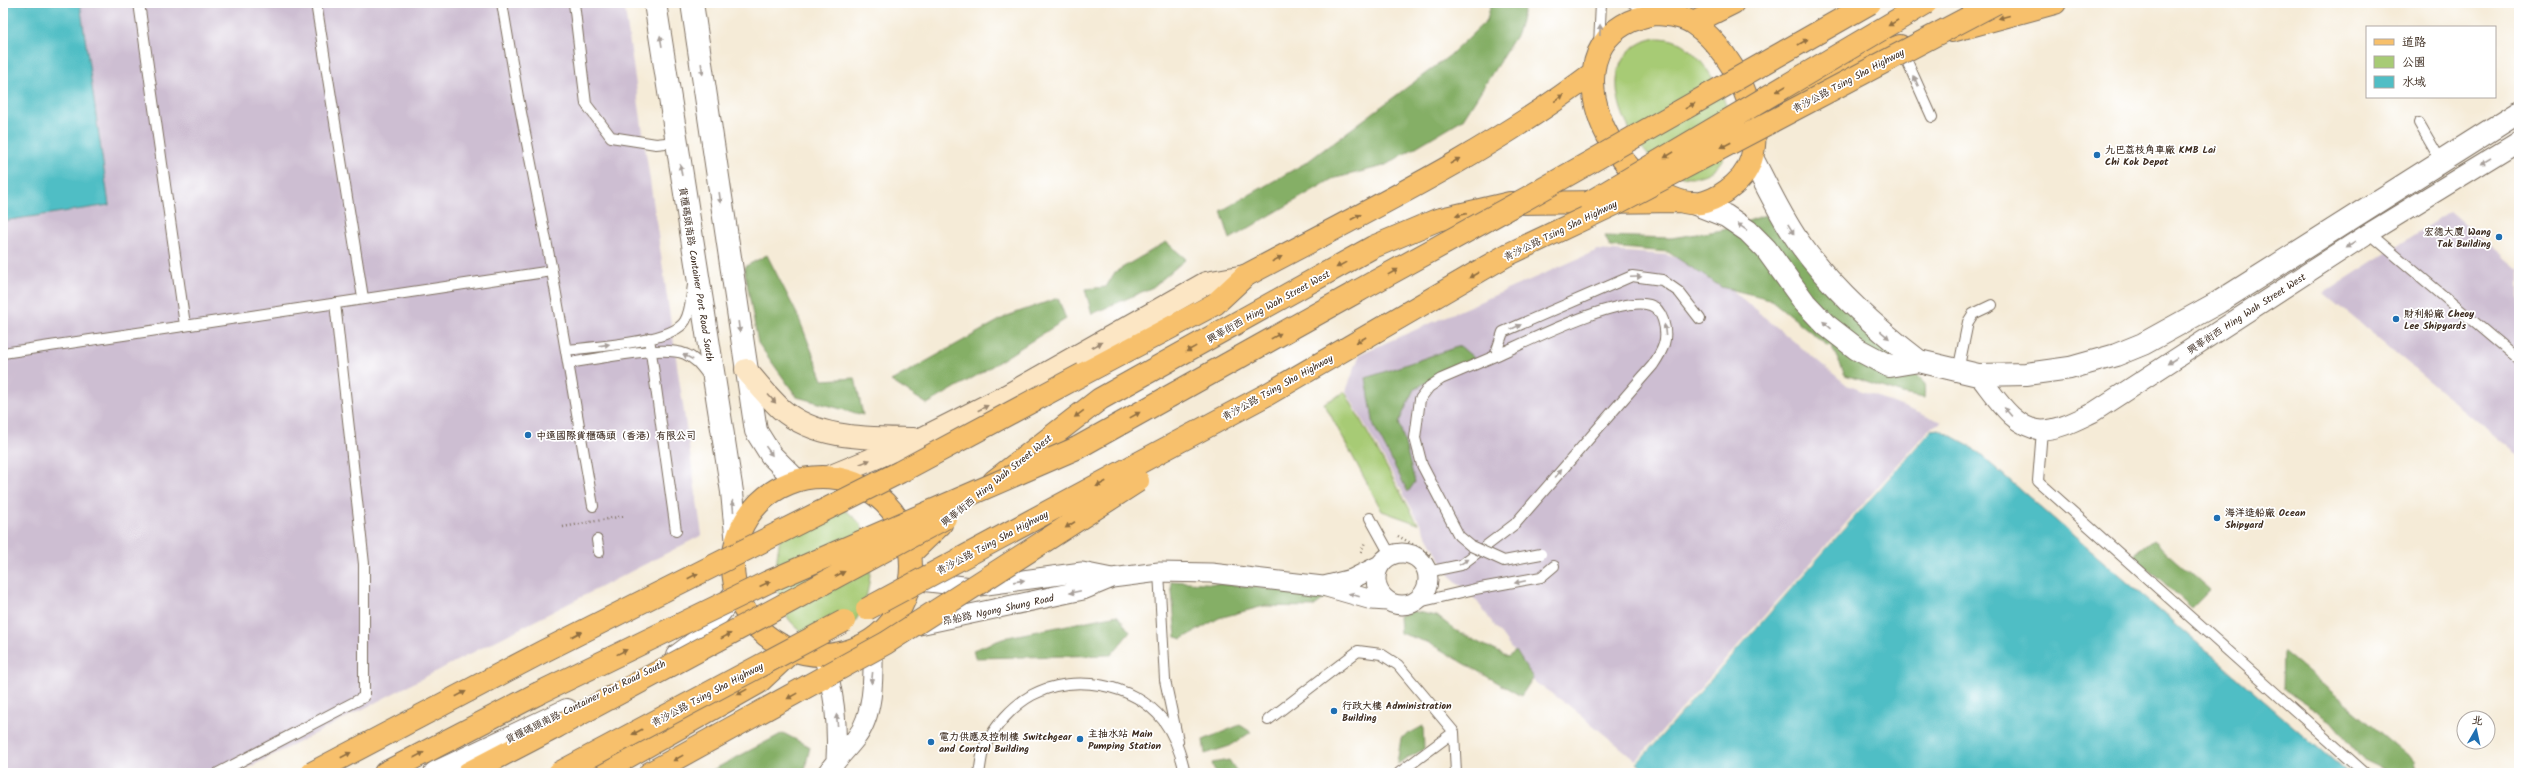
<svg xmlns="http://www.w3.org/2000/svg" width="2522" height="776" viewBox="0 0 2522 776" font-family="Kalam,'LXGW WenKai TC',sans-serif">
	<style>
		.industrial { fill: #cdbed2 }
		.green { fill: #a7cb75; stroke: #717a4a }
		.forest { fill: #85af66; stroke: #606c42 }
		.water { fill: #50bec5; stroke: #467472 }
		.pier { fill: #f5ebd7 }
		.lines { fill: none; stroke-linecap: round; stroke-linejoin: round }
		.service-casing { stroke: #7c6e5f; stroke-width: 12 }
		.minor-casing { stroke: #7c6e5f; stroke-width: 21 }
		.tertiary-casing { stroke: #7c6e5f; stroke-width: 24 }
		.secondary-casing { stroke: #7c6e5f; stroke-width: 24 }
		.primary-casing { stroke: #7c6e5f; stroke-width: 24 }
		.motorway-casing { stroke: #7c6e5f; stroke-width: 24 }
		.path { stroke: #7c6e5f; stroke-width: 2.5; stroke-dasharray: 1 3; stroke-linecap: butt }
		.service { stroke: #fff; stroke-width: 10 }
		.minor { stroke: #fff; stroke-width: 19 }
		.tertiary { stroke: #fff; stroke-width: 22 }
		.secondary { stroke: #fce6c4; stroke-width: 22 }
		.primary { stroke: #f7c06c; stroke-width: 22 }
		.motorway { stroke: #f7c06c; stroke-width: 22 }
		.service-bridge-casing { stroke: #7c6e5f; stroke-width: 12; stroke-linecap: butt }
		.motorway-bridge-casing { stroke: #7c6e5f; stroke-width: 24; stroke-linecap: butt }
		.path-bridge { stroke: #7c6e5f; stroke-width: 2.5; stroke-dasharray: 1 3; stroke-linecap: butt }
		.service-bridge { stroke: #fff; stroke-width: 10 }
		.motorway-bridge { stroke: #f7c06c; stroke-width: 22 }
		.oneway { fill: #906e41 }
		.oneway2 { fill: #a79f9a }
		.oneway3 { fill: #9c8871 }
		.poi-dot { fill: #1f6fb2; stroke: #fff; stroke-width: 1.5 }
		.labels { text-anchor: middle; stroke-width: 3.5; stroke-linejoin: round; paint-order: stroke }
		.street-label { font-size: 10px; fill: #3b2a1e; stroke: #fff }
		.poi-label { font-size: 10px; font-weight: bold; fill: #3b2a1e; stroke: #fff; text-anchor: start }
	</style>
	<rect width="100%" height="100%" fill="#fff"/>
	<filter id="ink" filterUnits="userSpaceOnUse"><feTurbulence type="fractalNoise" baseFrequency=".025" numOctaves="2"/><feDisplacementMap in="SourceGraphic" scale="8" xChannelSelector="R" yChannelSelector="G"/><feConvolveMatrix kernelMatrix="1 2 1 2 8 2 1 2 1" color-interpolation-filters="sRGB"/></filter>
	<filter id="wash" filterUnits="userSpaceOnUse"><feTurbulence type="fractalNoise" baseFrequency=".012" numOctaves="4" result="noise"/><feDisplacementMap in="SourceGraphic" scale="16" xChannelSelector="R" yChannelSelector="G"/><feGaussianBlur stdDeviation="0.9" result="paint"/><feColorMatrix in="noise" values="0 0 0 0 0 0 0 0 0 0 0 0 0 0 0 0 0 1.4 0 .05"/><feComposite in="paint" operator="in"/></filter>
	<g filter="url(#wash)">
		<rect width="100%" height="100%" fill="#f5ebd7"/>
		<path class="industrial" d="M 3,3 L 624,3 L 702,535 L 238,773 L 3,773 Z
			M 2450,212 L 2519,270 L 2519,456 L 2324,293 Z
			M 1598,250 L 1667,255 L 1701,265 L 1847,385 L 1942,422 L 1932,427 L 1637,761 L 1567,704 L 1536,683 L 1476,600 L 1449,575 L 1346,391 L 1360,354 Z"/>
		<path class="green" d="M 1657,38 C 1664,38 1671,39 1678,42 C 1699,51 1727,95 1729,118 C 1729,125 1727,133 1727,139 C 1725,152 1725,160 1714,169 C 1654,214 1564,54 1657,38 Z
			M 1345,392 L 1418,524 L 1382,511 L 1324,403 Z
			M 838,507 C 847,511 854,516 860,524 C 877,549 872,605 851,626 L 806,634 C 771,615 773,569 781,535 Z"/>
		<path class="forest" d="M 1491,3 L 1526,3 L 1517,34 L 1463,119 L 1384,166 L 1332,179 L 1230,239 L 1221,211 L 1307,162 L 1449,56 L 1487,20 Z
			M 1765,215 L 1795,250 L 1925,384 L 1924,398 L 1902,394 L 1845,375 L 1831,345 L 1828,346 L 1770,299 L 1721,287 L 1668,252 L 1610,247 L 1605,236 L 1671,238 L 1723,230 Z
			M 1166,242 L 1186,259 L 1153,287 L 1092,314 L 1085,289 L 1106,287 L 1115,272 Z
			M 767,255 L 798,316 L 823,380 L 855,378 L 863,415 L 797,397 L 758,343 L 744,267 Z
			M 1058,298 L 1066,319 L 981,373 L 927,404 L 891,381 L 1007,316 Z
			M 1460,346 L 1474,358 L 1414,389 L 1399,422 L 1415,482 L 1408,492 L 1374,426 L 1366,378 Z
			M 2153,540 L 2210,590 L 2192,608 L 2133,555 Z
			M 1171,581 L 1237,585 L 1328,596 L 1313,607 L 1264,606 L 1219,618 L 1182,639 L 1176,637 Z
			M 1412,611 L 1437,616 L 1455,630 L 1508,657 L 1516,651 L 1533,678 L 1521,696 L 1429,643 L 1400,633 L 1399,616 Z
			M 1117,615 L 1130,632 L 1111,655 L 975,658 L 973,650 L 1008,637 Z
			M 2283,651 L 2414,761 L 2416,770 L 2409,773 L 2394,773 L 2362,758 L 2331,721 L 2282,689 Z
			M 1240,725 L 1251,732 L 1230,746 L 1205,754 L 1203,740 Z
			M 1423,726 L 1424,749 L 1397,764 L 1401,738 Z
			M 783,733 L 810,747 L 804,773 L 707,773 Z
			M 1229,760 L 1238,773 L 1215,773 L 1212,763 Z"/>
		<path class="water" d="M 3,3 L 80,3 L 109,205 L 3,221 Z
			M 1939,429 L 1969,445 L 2347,773 L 1648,773 L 1637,763 L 1931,430 Z"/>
		<path class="pier" d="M 1929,429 L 1931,430 L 1637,763 L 1635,762 Z"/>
	</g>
	<g filter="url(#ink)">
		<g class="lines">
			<defs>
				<path id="service" d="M 139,3 L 185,325
					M 316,3 L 363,298
					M 502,3 L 518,97 L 552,271
					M 574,3 L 586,104 L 611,137 L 656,144 L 676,142
					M 1633,3 L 1653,13
					M 1599,45 L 1601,3
					M 1902,50 L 1932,117
					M 2419,123 L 2441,161
					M 2369,233 L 2519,360
					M 649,338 L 676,531
					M 566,350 C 592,347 672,343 685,321 C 691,311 691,297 693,285
					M 3,353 L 552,271 L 593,506
					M 1495,356 L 1503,332 L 1632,276 L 1662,280 L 1679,292 L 1700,319
					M 568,363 C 596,360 661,344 685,354 C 696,358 703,369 710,378
					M 1958,371 L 1968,322 L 1973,314 L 1992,305
					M 2042,430 L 2038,481 L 2365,773
					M 1370,518 L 1391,556
					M 597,540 L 599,552
					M 1159,572 L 1165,680 L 1178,741
					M 1427,572 L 1461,565 L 1515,524 L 1653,365 C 1663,350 1669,339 1663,320 C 1661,314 1657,307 1650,305 C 1618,295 1527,342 1495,356
					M 1410,604 L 1475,589 L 1541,577 L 1554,566
					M 1268,720 L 1358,651 L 1381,654 L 1398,665 L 1454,732 L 1456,773
					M 218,773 L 364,697 L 364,564 L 335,303
					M 979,773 C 981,765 981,754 985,746 C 995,726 1012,706 1032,695 C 1073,673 1133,683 1163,720 C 1175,736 1181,754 1185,773
					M 1399,773 L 1454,732"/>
				<path id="minor" d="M 1978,375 C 1994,394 2013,429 2042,430 C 2059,430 2077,420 2092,413 L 2369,233 L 2519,141
					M1376 579a26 26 0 1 1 52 0a26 26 0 1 1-52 0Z
					M 912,580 L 972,587 L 1082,572 L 1112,578
					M 1324,586 L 1352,579 L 1380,565
					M 882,633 L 1083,590 L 1112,578 L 1159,572 L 1211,573 L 1323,586 L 1372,600 L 1387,601
					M 823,655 C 834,692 838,721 836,759
					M 827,773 C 836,760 847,750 856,738 C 876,712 873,670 873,639"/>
				<path id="tertiary" d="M 655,3 L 732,492 L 737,545
					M 692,3 L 756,431 L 771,455 L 796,480
					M 1752,158 C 1767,186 1780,215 1798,241 C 1831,288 1873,326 1919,361
					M 1693,203 L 1726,216 L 1748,231 L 1766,249 L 1805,303 L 1826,325 L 1857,349 L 1889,366 L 1919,361 L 1978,375 L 2026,374 L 2070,368 L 2116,355 L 2143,344 L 2219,302 L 2519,112
					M 677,656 L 697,641 L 732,597
					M 435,773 L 567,710"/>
				<path id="secondary" d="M 746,370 C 757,383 768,397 781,409 C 817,440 869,438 913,439
					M 829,477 L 921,439 L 1008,395 L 1206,283 L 1245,276"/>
				<path id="primary" d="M 1656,14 C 1668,15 1683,16 1694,24 C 1736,52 1782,145 1734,185 C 1726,192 1715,199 1705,202 C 1692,206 1679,201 1667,196 C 1596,163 1549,31 1656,14 Z
					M 1693,23 L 1733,3
					M 1952,31 L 2055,3
					M 1794,103 C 1829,75 1857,62 1900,46
					M 1245,276 C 1363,213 1486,154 1593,73
					M733 566a89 89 0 1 1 178 0a89 89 0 1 1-178 0Z
					M 994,481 L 1100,399 L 1373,247 L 1437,220 L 1510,203 L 1680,201
					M 911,553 L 941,524
					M 599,773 L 758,683 L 789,654"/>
				<path id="motorway" d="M 1083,374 L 1215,304 L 1245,276
					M 1077,448 L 1358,291
					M 1135,465 L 1268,394 L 1507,255
					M 385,773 L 537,694
					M 468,773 L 556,727
					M 650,773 L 826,676"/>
			</defs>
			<use href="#service" class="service-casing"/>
			<use href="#minor" class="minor-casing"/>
			<use href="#tertiary" class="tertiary-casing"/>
			<use href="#secondary" class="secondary-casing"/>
			<use href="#primary" class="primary-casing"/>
			<use href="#motorway" class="motorway-casing"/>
			<path class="path" d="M 1398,536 L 1432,555
				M 1361,552 L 1365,542"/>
			<use href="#service" class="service"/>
			<use href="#minor" class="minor"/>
			<use href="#tertiary" class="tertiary"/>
			<use href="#secondary" class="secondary"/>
			<use href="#primary" class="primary"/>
			<use href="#motorway" class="motorway"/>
			<defs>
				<path id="service-bridge" d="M 1495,356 L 1441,379 L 1429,387 L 1420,399 L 1415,438 L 1422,465 L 1459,536 L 1471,546 L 1504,561 L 1541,554"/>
				<path id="motorway-bridge" d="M 1590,202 L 1926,3
					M 1507,255 L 1617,203 L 1996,3
					M 1358,291 L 1527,198 L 1870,3
					M 867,609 L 1135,465
					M 826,676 L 886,643 L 1138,481
					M 537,694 L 768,582 L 1077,448
					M 556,727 L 945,518
					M 312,773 L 544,651 L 900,472 L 1083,374
					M 559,773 L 844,621"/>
			</defs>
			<use href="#service-bridge" class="service-bridge-casing"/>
			<use href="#motorway-bridge" class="motorway-bridge-casing"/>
			<path class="path-bridge" d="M 563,527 L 624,516"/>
			<use href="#service-bridge" class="service-bridge"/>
			<use href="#motorway-bridge" class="motorway-bridge"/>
		</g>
		<defs><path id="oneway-solid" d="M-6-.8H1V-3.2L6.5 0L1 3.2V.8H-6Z"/></defs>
		<g class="oneway">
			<use href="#oneway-solid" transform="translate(2004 17) rotate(165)"/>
			<use href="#oneway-solid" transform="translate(1893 23) rotate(149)"/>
			<use href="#oneway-solid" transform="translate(1803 42) rotate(-30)"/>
			<use href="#oneway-solid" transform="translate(1781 89) rotate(149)"/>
			<use href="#oneway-solid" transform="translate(1559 98) rotate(-36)"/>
			<use href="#oneway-solid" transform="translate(1690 106) rotate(-29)"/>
			<use href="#oneway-solid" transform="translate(1726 145) rotate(152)"/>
			<use href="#oneway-solid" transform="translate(1669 155) rotate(149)"/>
			<use href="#oneway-solid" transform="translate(1455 161) rotate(-30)"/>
			<use href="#oneway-solid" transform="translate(1461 215) rotate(167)"/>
			<use href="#oneway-solid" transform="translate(1356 217) rotate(-28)"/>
			<use href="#oneway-solid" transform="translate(1277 259) rotate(-28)"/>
			<use href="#oneway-solid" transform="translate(1341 265) rotate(151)"/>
			<use href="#oneway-solid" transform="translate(1393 272) rotate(-29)"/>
			<use href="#oneway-solid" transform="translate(1474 275) rotate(150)"/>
			<use href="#oneway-solid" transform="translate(1276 336) rotate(-29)"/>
			<use href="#oneway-solid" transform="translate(1361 340) rotate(150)"/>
			<use href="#oneway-solid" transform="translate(1191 349) rotate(151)"/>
			<use href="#oneway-solid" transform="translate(1079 414) rotate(144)"/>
			<use href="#oneway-solid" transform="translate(1135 415) rotate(-29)"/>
			<use href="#oneway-solid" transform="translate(1101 484) rotate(152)"/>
			<use href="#oneway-solid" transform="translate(1070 525) rotate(147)"/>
			<use href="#oneway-solid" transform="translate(840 574) rotate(-28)"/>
			<use href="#oneway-solid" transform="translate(693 576) rotate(-27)"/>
			<use href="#oneway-solid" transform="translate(765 584) rotate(-25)"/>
			<use href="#oneway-solid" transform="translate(577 634) rotate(-27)"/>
			<use href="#oneway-solid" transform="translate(726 636) rotate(-28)"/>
			<use href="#oneway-solid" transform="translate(622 652) rotate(-26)"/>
			<use href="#oneway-solid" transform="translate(742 692) rotate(151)"/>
			<use href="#oneway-solid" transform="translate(461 694) rotate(-28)"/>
			<use href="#oneway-solid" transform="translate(792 696) rotate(151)"/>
			<use href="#oneway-solid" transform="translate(637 732) rotate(152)"/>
			<use href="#oneway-solid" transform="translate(346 755) rotate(-28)"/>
			<use href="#oneway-solid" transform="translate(419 755) rotate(-28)"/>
			<use href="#oneway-solid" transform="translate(678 758) rotate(151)"/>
		</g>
		<g class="oneway2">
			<use href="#oneway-solid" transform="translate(1600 30) rotate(-89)"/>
			<use href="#oneway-solid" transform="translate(661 41) rotate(-99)"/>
			<use href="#oneway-solid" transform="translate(702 69) rotate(82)"/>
			<use href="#oneway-solid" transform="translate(1916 81) rotate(-114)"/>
			<use href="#oneway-solid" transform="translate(2486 161) rotate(148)"/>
			<use href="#oneway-solid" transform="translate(681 170) rotate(-99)"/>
			<use href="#oneway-solid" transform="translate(720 198) rotate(82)"/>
			<use href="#oneway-solid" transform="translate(1742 227) rotate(-146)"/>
			<use href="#oneway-solid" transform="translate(1791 229) rotate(58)"/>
			<use href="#oneway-solid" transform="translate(2351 245) rotate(147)"/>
			<use href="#oneway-solid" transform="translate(1636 277) rotate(-3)"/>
			<use href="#oneway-solid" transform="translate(1827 325) rotate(-139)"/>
			<use href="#oneway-solid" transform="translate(739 327) rotate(82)"/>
			<use href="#oneway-solid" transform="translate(1516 327) rotate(-24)"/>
			<use href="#oneway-solid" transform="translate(1665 330) rotate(-96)"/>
			<use href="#oneway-solid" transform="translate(1885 335) rotate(40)"/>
			<use href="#oneway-solid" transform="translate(604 345) rotate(-8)"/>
			<use href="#oneway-solid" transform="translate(688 357) rotate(-152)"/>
			<use href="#oneway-solid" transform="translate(2172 361) rotate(147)"/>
			<use href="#oneway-solid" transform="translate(2008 412) rotate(-131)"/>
			<use href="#oneway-solid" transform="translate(769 451) rotate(54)"/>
			<use href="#oneway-solid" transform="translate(1558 474) rotate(-49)"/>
			<use href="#oneway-solid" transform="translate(733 506) rotate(-95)"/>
			<use href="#oneway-solid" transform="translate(1464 562) rotate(-31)"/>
			<use href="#oneway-solid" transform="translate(1019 581) rotate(-8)"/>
			<use href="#oneway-solid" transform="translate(1520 582) rotate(168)"/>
			<use href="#oneway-solid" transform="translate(1075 592) rotate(168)"/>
			<use href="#oneway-solid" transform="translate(1354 595) rotate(-164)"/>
			<use href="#oneway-solid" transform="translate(872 678) rotate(96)"/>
			<use href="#oneway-solid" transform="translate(837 720) rotate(-96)"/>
		</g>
		<g class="oneway3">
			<use href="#oneway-solid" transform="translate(1097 345) rotate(-29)"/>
			<use href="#oneway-solid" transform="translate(772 399) rotate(48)"/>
			<use href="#oneway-solid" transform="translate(983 408) rotate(-27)"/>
			<use href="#oneway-solid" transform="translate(865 462) rotate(-22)"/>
		</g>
	</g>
	<g class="poi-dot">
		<circle cx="2097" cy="155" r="4"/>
		<circle cx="2499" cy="237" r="4"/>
		<circle cx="2396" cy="319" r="4"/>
		<circle cx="528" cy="435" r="4"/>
		<circle cx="2217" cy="518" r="4"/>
		<circle cx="1334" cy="711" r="4"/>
		<circle cx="1080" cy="739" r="4"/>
		<circle cx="931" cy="742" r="4"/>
	</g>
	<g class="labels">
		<g class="street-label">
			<text transform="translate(1848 80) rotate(-28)" y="4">青沙公路 Tsing Sha Highway</text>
			<text transform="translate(1560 230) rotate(-26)" y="4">青沙公路 Tsing Sha Highway</text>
			<text transform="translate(697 274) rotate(81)" y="4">貨櫃碼頭南路 Container Port Road South</text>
			<text transform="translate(1268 306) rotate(-29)" y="4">興華街西 Hing Wah Street West</text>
			<text transform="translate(2246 313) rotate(-33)" y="4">興華街西 Hing Wah Street West</text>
			<text transform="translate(1277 387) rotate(-29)" y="4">青沙公路 Tsing Sha Highway</text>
			<text transform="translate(996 480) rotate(-39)" y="4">興華街西 Hing Wah Street West</text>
			<text transform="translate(992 542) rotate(-28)" y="4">青沙公路 Tsing Sha Highway</text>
			<text transform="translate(998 609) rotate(-12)" y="4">昂船路 Ngong Shung Road</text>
			<text transform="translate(707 694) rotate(-28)" y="4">青沙公路 Tsing Sha Highway</text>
			<text transform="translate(585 701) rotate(-26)" y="4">貨櫃碼頭南路 Container Port Road South</text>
		</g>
		<g class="poi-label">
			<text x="2105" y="153">九巴荔枝角車廠 KMB Lai<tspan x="2105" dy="12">Chi Kok Depot</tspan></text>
			<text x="2491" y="235" text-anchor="end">宏德大廈 Wang<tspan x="2491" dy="12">Tak Building</tspan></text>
			<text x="2404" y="317">財利船廠 Cheoy<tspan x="2404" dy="12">Lee Shipyards</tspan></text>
			<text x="536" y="439">中遠國際貨櫃碼頭（香港）有限公司</text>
			<text x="2225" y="516">海洋造船廠 Ocean<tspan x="2225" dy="12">Shipyard</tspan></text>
			<text x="1342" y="709">行政大樓 Administration<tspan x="1342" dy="12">Building</tspan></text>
			<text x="1088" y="737">主抽水站 Main<tspan x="1088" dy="12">Pumping Station</tspan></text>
			<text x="939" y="740">電力供應及控制樓 Switchgear<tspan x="939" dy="12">and Control Building</tspan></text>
		</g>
	</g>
	<rect width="2522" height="776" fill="none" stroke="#fff" stroke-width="16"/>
	<rect x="2366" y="26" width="130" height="72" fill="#ffffff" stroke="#b1aaa5"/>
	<rect x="2374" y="39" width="20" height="6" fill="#f7c06c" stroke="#b1aaa5"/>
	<text x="2402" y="46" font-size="12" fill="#3b2a1e">道路</text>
	<rect x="2374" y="56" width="20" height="12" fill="#a7cb75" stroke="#b1aaa5"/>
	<text x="2402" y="66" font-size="12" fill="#3b2a1e">公園</text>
	<rect x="2374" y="76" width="20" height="12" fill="#50bec5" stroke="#b1aaa5"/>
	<text x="2402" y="86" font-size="12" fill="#3b2a1e">水域</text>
	<g transform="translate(2476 730) rotate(9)"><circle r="19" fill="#ffffff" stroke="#b1aaa5"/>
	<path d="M0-3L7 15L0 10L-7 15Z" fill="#1f6fb2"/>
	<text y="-6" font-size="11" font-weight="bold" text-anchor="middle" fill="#3b2a1e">北</text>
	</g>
</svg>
